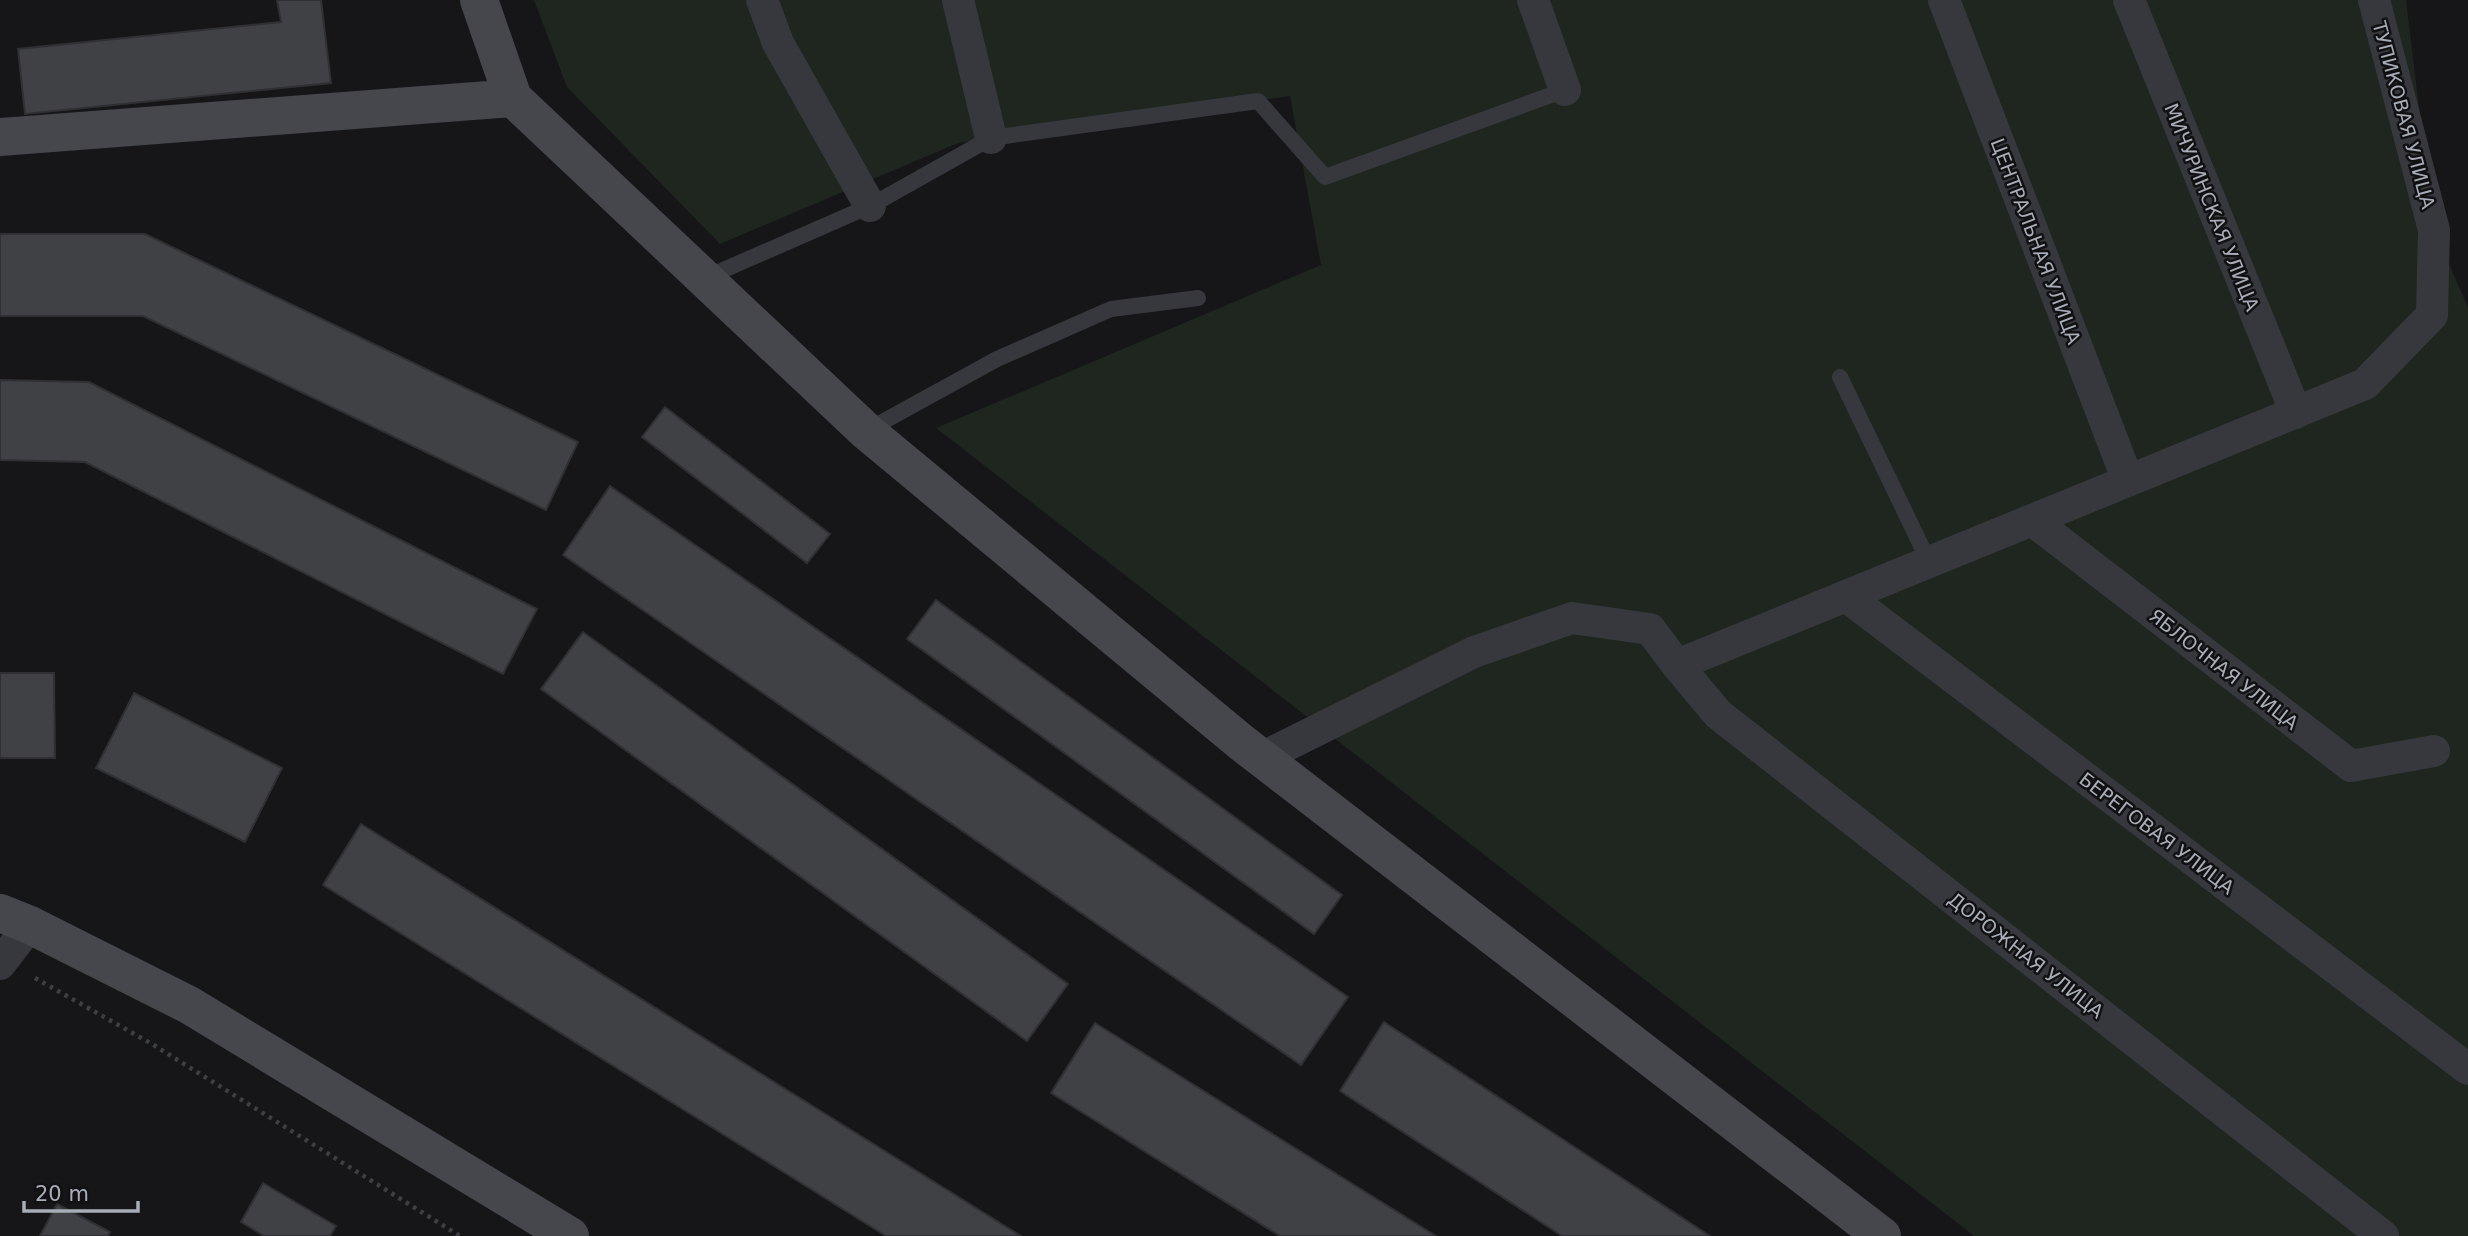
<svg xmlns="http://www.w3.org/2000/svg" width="2468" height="1236" viewBox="0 0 2468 1236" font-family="'DejaVu Sans',sans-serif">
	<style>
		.green { fill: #1e261f }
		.building { fill: #404145; stroke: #303034; stroke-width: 2 }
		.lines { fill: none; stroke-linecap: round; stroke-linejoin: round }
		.path { stroke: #3d3f44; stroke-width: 4.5; stroke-dasharray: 3.5 5; stroke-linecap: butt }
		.lane { stroke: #37383d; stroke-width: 16 }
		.street { stroke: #37383d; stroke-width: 32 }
		.secondary { stroke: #45474d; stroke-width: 38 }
		.labels { text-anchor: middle; stroke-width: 5; stroke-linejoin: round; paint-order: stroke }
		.street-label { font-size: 19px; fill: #a8adb8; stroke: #111113 }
	</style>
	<rect width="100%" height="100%" fill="#161618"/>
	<path class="green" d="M 534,0 L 2406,0 L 2434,230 L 2468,307 L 2468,1236 L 1974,1236 L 936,428 L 1321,265 L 1290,96 L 958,143 L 720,244 L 567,87 Z"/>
	<path class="building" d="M 277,0 L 321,0 L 331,83 L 25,114 L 18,49 L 281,22 Z
		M 0,234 L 145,234 L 578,442 L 546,510 L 143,316 L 0,316 Z
		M 0,380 L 89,382 L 537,609 L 503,674 L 85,462 L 0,460 Z
		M 665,407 L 830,534 L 807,563 L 642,437 Z
		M 610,486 L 1348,997 L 1301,1065 L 563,555 Z
		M 936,600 L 1342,895 L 1314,934 L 907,639 Z
		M 583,632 L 1068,984 L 1027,1041 L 541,689 Z
		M 0,673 L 54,673 L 55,758 L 0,758 Z
		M 134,693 L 282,768 L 245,842 L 96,768 Z
		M 361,824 L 1021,1236 L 886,1236 L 323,885 Z
		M 1384,1022 L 1710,1236 L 1562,1236 L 1340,1091 Z
		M 1095,1023 L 1436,1236 L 1280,1236 L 1051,1093 Z
		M 263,1183 L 336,1226 L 330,1236 L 264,1236 L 241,1222 Z
		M 57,1204 L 110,1232 L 108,1236 L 40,1236 Z"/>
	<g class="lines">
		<path class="path" d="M 35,978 L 152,1044 L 460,1236"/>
		<path class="lane" d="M 705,278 L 870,206 L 991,138 L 1258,101 L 1325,177 L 1565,90
			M 1840,377 L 1929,562
			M 866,431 L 997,359 L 1111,309 L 1198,298"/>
		<path class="street" d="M 762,0 L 778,43 L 870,206
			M 958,0 L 991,138
			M 1533,0 L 1565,90
			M 1944,0 L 2128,481
			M 2129,0 L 2296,413
			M 2032,520 L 2351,766 L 2434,751
			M 1846,596 L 2468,1069
			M 1677,665 L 1718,714 L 2383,1236
			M 1261,758 L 1474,652 L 1572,618 L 1650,629 L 1677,665 L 2365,384 L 2432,315 L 2434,230 L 2374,0
			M 0,964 L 30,925"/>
		<path class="secondary" d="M 479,0 L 513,98 L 866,431 L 1242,743 L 1882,1236
			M 0,137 L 513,98
			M 0,913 L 30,925 L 189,1005 L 570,1236"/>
	</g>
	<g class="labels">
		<g class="street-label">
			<text transform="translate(2404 115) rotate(75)" y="7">ТУПИКОВАЯ УЛИЦА</text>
			<text transform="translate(2212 207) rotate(68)" y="7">МИЧУРИНСКАЯ УЛИЦА</text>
			<text transform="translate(2036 241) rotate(69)" y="7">ЦЕНТРАЛЬНАЯ УЛИЦА</text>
			<text transform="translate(2224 669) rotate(38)" y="7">ЯБЛОЧНАЯ УЛИЦА</text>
			<text transform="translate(2157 833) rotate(37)" y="7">БЕРЕГОВАЯ УЛИЦА</text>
			<text transform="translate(2026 955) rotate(38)" y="7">ДОРОЖНАЯ УЛИЦА</text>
		</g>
	</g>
	<path d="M24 1201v10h114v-10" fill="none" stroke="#a8adb8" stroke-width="3.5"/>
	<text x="35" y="1201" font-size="21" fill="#a8adb8" stroke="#111113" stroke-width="5" paint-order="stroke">20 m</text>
</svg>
